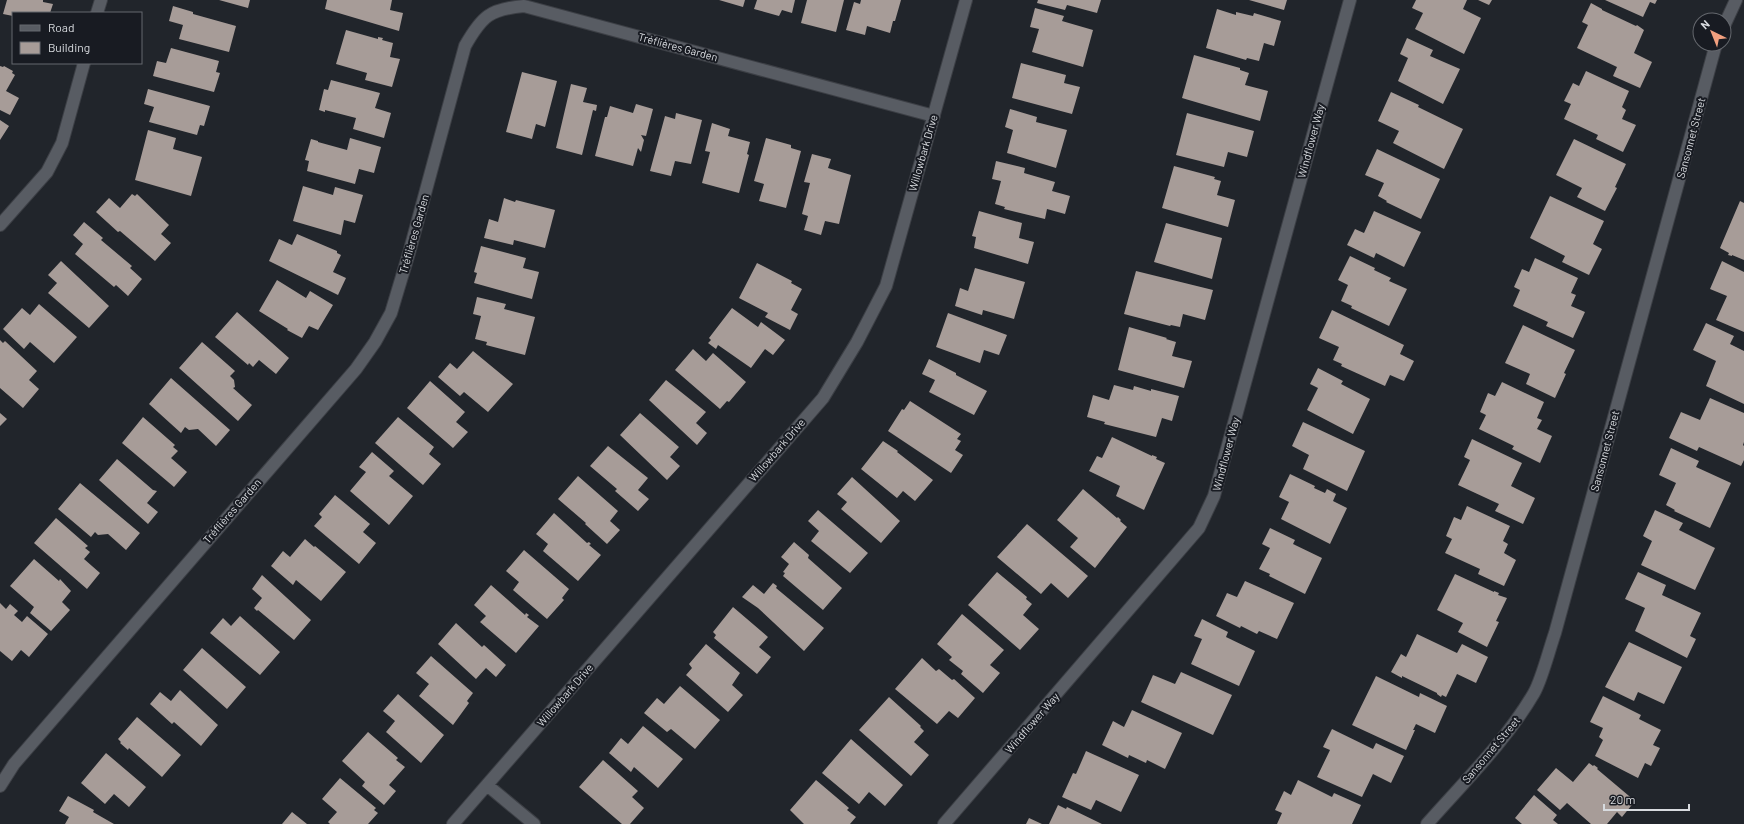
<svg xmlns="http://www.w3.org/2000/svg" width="1744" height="824" viewBox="0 0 1744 824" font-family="Barlow,sans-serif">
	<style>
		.building { fill: #a79c98 }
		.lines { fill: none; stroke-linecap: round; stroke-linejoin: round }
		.street-casing { stroke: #3c3f45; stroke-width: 14 }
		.street { stroke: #585c63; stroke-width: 12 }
		.labels { text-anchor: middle; stroke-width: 4; stroke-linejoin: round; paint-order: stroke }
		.street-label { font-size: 11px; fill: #d8dbdf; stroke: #181b22 }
	</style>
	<rect width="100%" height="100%" fill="#21252b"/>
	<path class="building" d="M 7,0 L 43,0 L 43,2 L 53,4 L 50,13 L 13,13 L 13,16 L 3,14 Z
		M 219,0 L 250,0 L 248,8 Z
		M 327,0 L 392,0 L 390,10 L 403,13 L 399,31 L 325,9 Z
		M 719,0 L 745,0 L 743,7 Z
		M 757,0 L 795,0 L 792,13 L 782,10 L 779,16 L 754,9 Z
		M 807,0 L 844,0 L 836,32 L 801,23 Z
		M 861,0 L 901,0 L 895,21 L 893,21 L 890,33 L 867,26 L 865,35 L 846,30 L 854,2 L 860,4 Z
		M 1038,0 L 1101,0 L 1097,13 L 1067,5 L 1065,10 L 1037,3 Z
		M 1249,0 L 1287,0 L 1284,10 Z
		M 1416,0 L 1467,0 L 1463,9 L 1481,18 L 1464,54 L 1415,29 L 1423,13 L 1412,8 Z
		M 1478,0 L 1492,0 L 1489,5 Z
		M 1605,0 L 1657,0 L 1655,4 L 1650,2 L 1643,17 Z
		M 1591,3 L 1602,9 L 1602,10 L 1636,26 L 1637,25 L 1644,30 L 1634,53 L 1652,62 L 1640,88 L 1613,76 L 1617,67 L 1577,48 L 1588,25 L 1582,22 Z
		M 173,6 L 193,12 L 193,14 L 236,26 L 229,52 L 179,39 L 183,25 L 169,21 Z
		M 1035,8 L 1064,16 L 1062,21 L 1093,30 L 1083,67 L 1032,52 L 1039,29 L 1030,27 Z
		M 1217,9 L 1236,15 L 1236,12 L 1253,16 L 1254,13 L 1281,21 L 1274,46 L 1264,43 L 1259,61 L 1247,58 L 1246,60 L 1206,48 Z
		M 346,30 L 378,39 L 378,37 L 383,38 L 382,40 L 393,43 L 390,57 L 400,59 L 392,87 L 365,80 L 367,73 L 336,64 Z
		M 1407,38 L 1433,50 L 1430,56 L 1460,69 L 1443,104 L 1398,81 L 1408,58 L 1400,54 Z
		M 171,48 L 219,61 L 216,72 L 220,73 L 214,92 L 153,76 L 157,61 L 166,63 Z
		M 1194,55 L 1240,68 L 1240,70 L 1249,73 L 1245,85 L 1268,91 L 1260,121 L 1182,98 Z
		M 1021,63 L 1066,75 L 1064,83 L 1080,87 L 1072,114 L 1012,98 Z
		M 0,66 L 3,67 L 4,66 L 13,71 L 12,73 L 15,75 L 6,91 L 19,98 L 10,115 L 0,110 Z
		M 1586,71 L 1629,91 L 1622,107 L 1626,110 L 1622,119 L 1636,125 L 1623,152 L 1596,139 L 1598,135 L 1564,119 L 1571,104 L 1564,101 L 1573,83 L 1579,86 Z
		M 522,72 L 557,81 L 545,127 L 536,124 L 532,139 L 506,132 Z
		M 331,80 L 380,93 L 375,108 L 391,113 L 384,138 L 353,129 L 356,118 L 325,110 L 325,112 L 319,110 L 324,89 L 328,90 Z
		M 571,84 L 587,88 L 583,102 L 597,105 L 596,111 L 593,110 L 582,155 L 556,148 Z
		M 148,89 L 210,106 L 204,126 L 200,125 L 197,135 L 149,122 L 154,107 L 144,104 Z
		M 1391,92 L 1419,105 L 1418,107 L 1463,129 L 1444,169 L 1393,143 L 1399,131 L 1378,121 Z
		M 636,104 L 653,109 L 646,136 L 641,135 L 644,140 L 641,152 L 638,148 L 633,166 L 595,156 L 605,117 L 607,117 L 610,106 L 633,113 Z
		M 1010,109 L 1037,117 L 1036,122 L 1067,130 L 1056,168 L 1007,153 L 1013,130 L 1005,127 Z
		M 676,113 L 702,120 L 691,164 L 675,161 L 671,176 L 650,171 L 665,116 L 675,119 Z
		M 1187,113 L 1254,131 L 1247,157 L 1228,152 L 1224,167 L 1176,155 Z
		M 0,120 L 9,126 L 0,140 Z
		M 712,123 L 730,129 L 728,136 L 750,142 L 747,154 L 749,155 L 739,193 L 702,183 L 710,152 L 705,151 Z
		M 148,130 L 176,138 L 173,149 L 202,157 L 191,196 L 135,180 Z
		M 350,138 L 381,147 L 374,173 L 359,169 L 355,184 L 307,171 L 309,161 L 305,160 L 311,139 L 318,141 L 318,142 L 347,150 Z
		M 766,138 L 791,145 L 791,148 L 801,151 L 786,208 L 759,201 L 764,184 L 754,181 Z
		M 1574,139 L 1626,164 L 1615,187 L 1617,188 L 1605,211 L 1577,197 L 1582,188 L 1556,175 Z
		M 1377,149 L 1440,179 L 1421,219 L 1386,202 L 1387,201 L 1378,196 L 1384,183 L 1365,175 Z
		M 812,154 L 831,159 L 828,168 L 851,175 L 839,224 L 825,221 L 821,235 L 804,230 L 808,216 L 802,214 L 810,183 L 804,182 Z
		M 996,161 L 1025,168 L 1024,173 L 1055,182 L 1052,191 L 1070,196 L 1065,214 L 1047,209 L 1045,219 L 1004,209 L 1005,207 L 995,204 L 1001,181 L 992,179 Z
		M 1174,166 L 1215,177 L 1214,179 L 1221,181 L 1217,195 L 1235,200 L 1228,227 L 1162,208 Z
		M 303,186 L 333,195 L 335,187 L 363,195 L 355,223 L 344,220 L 341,235 L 293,221 Z
		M 132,194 L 135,196 L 137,194 L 169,225 L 161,234 L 171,243 L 155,261 L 120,231 L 118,232 L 96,212 L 109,198 L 120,208 Z
		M 1550,196 L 1604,221 L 1593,244 L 1602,249 L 1589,275 L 1562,262 L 1565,256 L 1530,238 Z
		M 504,198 L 515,202 L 516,200 L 555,210 L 545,248 L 514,240 L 513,245 L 484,238 L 489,219 L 498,222 Z
		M 1740,201 L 1744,203 L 1744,260 L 1732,255 L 1732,256 L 1728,255 L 1729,253 L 1720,248 Z
		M 979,211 L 1022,223 L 1019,238 L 1034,242 L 1028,264 L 974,248 L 976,237 L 972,236 Z
		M 1374,211 L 1421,232 L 1404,267 L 1376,253 L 1374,258 L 1347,245 L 1355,229 L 1364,233 Z
		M 84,222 L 103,238 L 101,240 L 132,266 L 130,268 L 142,279 L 128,296 L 116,285 L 114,287 L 75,254 L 83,244 L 73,235 Z
		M 1166,223 L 1222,238 L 1212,279 L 1154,262 Z
		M 297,234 L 337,251 L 337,253 L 341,255 L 333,272 L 346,278 L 338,295 L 269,261 L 279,239 L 292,245 Z
		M 481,246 L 526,258 L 523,268 L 539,272 L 532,299 L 474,283 L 477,273 L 474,272 Z
		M 1350,256 L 1375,268 L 1374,270 L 1391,278 L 1389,281 L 1407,289 L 1389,326 L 1351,308 L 1352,306 L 1341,301 L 1348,285 L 1338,280 Z
		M 1535,258 L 1578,278 L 1571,293 L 1576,295 L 1571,306 L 1585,312 L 1573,338 L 1546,326 L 1548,322 L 1513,306 L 1520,290 L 1514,287 L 1522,269 L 1529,272 Z
		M 61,261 L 109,306 L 89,328 L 48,293 L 57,283 L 48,275 Z
		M 1722,261 L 1744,272 L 1744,332 L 1716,320 L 1727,296 L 1710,289 Z
		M 757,263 L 792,281 L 791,283 L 802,289 L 791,310 L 798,314 L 790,330 L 765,317 L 768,313 L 739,298 Z
		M 975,268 L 1025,282 L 1014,319 L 983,310 L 982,315 L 955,306 L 960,288 L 968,291 Z
		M 1136,271 L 1213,290 L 1205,320 L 1183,314 L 1180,327 L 1171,325 L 1170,326 L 1124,314 Z
		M 277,280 L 306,298 L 310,291 L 333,305 L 318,330 L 309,326 L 302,338 L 287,330 L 288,329 L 259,311 Z
		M 477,297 L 506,304 L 504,309 L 535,317 L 525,355 L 486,345 L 487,342 L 475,339 L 481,316 L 473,314 Z
		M 39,304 L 77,337 L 54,363 L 30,342 L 24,349 L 3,329 L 22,308 L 30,315 Z
		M 732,308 L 758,327 L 761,322 L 785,340 L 773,355 L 765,349 L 751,368 L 718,345 L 716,349 L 708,343 L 711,340 L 709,338 Z
		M 1332,310 L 1404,345 L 1400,354 L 1414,361 L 1404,381 L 1390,375 L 1385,386 L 1341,366 L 1342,364 L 1333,360 L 1339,347 L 1319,338 Z
		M 237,312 L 289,358 L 276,374 L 259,360 L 253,367 L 249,363 L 248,365 L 215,337 Z
		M 948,313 L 1007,335 L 999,355 L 984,350 L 980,363 L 936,347 Z
		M 1706,323 L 1734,336 L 1730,344 L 1744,351 L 1744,404 L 1706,386 L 1716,361 L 1693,350 Z
		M 1523,325 L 1575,350 L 1564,373 L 1566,374 L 1555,398 L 1526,384 L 1530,374 L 1505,363 Z
		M 1129,327 L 1167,338 L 1166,339 L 1176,342 L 1172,356 L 1192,361 L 1184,388 L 1118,370 Z
		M 0,340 L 3,343 L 5,341 L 37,371 L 29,380 L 39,389 L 23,408 L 0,388 Z
		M 202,342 L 235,371 L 230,376 L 234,380 L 235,387 L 233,388 L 252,405 L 238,421 L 179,368 Z
		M 693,349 L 706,361 L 713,353 L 746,382 L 729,402 L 727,401 L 720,409 L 675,370 Z
		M 473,351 L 513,384 L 488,412 L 464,392 L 460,396 L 438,377 L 450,363 L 457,369 Z
		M 929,359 L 956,373 L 956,375 L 987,391 L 974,415 L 929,392 L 935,380 L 922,374 Z
		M 1318,368 L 1343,381 L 1341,384 L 1370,399 L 1353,434 L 1307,410 L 1318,388 L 1310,384 Z
		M 171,378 L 230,430 L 216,446 L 198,429 L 189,430 L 185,427 L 181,433 L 149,404 Z
		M 666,380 L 706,412 L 696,423 L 707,433 L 697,445 L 649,400 Z
		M 430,381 L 465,412 L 456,422 L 468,432 L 453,448 L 407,408 Z
		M 1502,382 L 1544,402 L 1537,418 L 1542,420 L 1537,429 L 1552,436 L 1540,463 L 1512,449 L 1514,446 L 1479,429 L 1486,415 L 1480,412 L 1488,393 L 1495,396 Z
		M 1114,385 L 1133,390 L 1134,386 L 1151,391 L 1151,389 L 1179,396 L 1172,421 L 1162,418 L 1156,437 L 1104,424 L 1105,422 L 1087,417 L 1093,395 L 1109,400 Z
		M 1710,398 L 1744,413 L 1744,442 L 1743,445 L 1744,446 L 1744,460 L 1741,466 L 1699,447 L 1697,451 L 1669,438 L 1681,412 L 1700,420 Z
		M 910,401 L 961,434 L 957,439 L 961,441 L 955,450 L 963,455 L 951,473 L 888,431 L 902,409 L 904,410 Z
		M 0,413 L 7,419 L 0,426 Z
		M 640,413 L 679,447 L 670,457 L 680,466 L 667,480 L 620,435 Z
		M 143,417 L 175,445 L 173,447 L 178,451 L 171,458 L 187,472 L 174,487 L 122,443 Z
		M 398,417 L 434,447 L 429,454 L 441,464 L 423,485 L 375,443 Z
		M 1303,422 L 1365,451 L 1347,491 L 1303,469 L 1309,455 L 1292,446 Z
		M 1112,437 L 1152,456 L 1152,455 L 1157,457 L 1156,459 L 1165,463 L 1144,510 L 1116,496 L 1120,486 L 1089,471 L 1097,456 L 1102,458 Z
		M 1472,439 L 1522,463 L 1511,486 L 1535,498 L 1523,524 L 1495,511 L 1499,504 L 1458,485 L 1470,460 L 1464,457 Z
		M 883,441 L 898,451 L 897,452 L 933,480 L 915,501 L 903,491 L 897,498 L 861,469 Z
		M 608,446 L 648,478 L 638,490 L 649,499 L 638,511 L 615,491 L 617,489 L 590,466 Z
		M 1671,448 L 1699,461 L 1696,467 L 1731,483 L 1710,528 L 1674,511 L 1675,510 L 1666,505 L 1676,483 L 1659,475 Z
		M 372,452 L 394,471 L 389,476 L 413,496 L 389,525 L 350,491 L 366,472 L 359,467 Z
		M 117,459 L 153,490 L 157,491 L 147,503 L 158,512 L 148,524 L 99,480 Z
		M 1290,474 L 1315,486 L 1314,488 L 1325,493 L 1327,489 L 1336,494 L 1333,501 L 1347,508 L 1330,544 L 1281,519 L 1289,502 L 1279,497 Z
		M 578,476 L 618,511 L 610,521 L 620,530 L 607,544 L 585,524 L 586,523 L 558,499 Z
		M 852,477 L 900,521 L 881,543 L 841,509 L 847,502 L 837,494 Z
		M 80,483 L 140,533 L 126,550 L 108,534 L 98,535 L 95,532 L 91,537 L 58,509 Z
		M 1083,489 L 1117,518 L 1118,517 L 1121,520 L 1120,521 L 1127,527 L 1095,568 L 1070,547 L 1078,538 L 1057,520 Z
		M 335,495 L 370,524 L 363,532 L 376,543 L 359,564 L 314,526 L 322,517 L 319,514 Z
		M 1467,506 L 1510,526 L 1503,541 L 1508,544 L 1504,553 L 1516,560 L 1504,586 L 1478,574 L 1480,569 L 1445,553 L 1452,539 L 1446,536 L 1454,517 L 1461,520 Z
		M 818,510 L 868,553 L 850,573 L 811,541 L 819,531 L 808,521 Z
		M 1655,510 L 1683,523 L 1679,530 L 1715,548 L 1695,590 L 1641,565 L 1652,541 L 1643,536 Z
		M 554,513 L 587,543 L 589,542 L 591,544 L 589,545 L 601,555 L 578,581 L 543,551 L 548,544 L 536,534 Z
		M 56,518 L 88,546 L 85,548 L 90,552 L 84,559 L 100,573 L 87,589 L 34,543 Z
		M 1027,524 L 1088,576 L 1068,598 L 1051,583 L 1041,594 L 997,557 Z
		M 1270,528 L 1295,540 L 1293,544 L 1322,558 L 1305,594 L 1269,576 L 1270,574 L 1259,569 L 1270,548 L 1262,544 Z
		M 305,539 L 314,547 L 315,546 L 346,572 L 321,601 L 296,580 L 293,585 L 271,566 L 283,551 L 290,557 Z
		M 794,542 L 809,555 L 808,558 L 842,588 L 823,610 L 783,576 L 785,573 L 783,572 L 789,564 L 781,557 Z
		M 524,550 L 569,589 L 562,598 L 564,600 L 547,619 L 513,590 L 519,582 L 506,571 Z
		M 34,559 L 59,581 L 60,579 L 71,591 L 62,602 L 70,610 L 51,631 L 30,613 L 34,607 L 10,586 Z
		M 997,572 L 1027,597 L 1026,599 L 1032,604 L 1023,615 L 1039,629 L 1020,650 L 968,605 Z
		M 1638,572 L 1666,585 L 1662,595 L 1701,613 L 1690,636 L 1696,639 L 1687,658 L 1635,631 L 1645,608 L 1625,599 Z
		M 1455,574 L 1494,592 L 1494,591 L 1499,593 L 1498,595 L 1507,598 L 1496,621 L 1499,622 L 1487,647 L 1458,632 L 1463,623 L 1437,610 Z
		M 262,575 L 311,620 L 294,640 L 258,610 L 257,611 L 254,608 L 262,598 L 252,589 Z
		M 1245,581 L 1294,603 L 1277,639 L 1259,631 L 1257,634 L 1241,626 L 1240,628 L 1216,616 L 1227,593 L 1237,597 Z
		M 773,583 L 777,586 L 776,588 L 824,628 L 804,651 L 758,608 L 742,597 L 753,585 L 764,594 Z
		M 491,585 L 525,615 L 526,613 L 529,615 L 527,617 L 539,626 L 516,653 L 480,622 L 486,616 L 474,605 Z
		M 0,603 L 6,609 L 10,604 L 18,611 L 14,615 L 22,622 L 27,616 L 48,634 L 29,657 L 21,650 L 12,661 L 0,651 Z
		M 733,607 L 768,637 L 759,647 L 771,657 L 757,674 L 714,638 L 716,635 L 713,632 Z
		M 962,614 L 1004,650 L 990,665 L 1000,673 L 983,693 L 961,674 L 963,671 L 949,660 L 952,657 L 937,644 Z
		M 240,616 L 280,652 L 260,675 L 210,633 L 223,618 L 231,626 Z
		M 1202,619 L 1228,632 L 1226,637 L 1255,651 L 1239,686 L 1191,664 L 1202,639 L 1194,636 Z
		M 456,623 L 482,647 L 484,645 L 506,665 L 496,677 L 486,668 L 476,679 L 438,644 Z
		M 1417,634 L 1457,653 L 1462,644 L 1488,657 L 1476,683 L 1457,674 L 1446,697 L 1442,695 L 1441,697 L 1437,694 L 1437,693 L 1402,676 L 1402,678 L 1391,672 L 1401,654 L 1406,657 Z
		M 1629,642 L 1682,667 L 1664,704 L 1638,692 L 1634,701 L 1605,687 Z
		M 706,644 L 740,673 L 732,685 L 743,695 L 728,712 L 686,675 L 692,668 L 689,664 Z
		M 202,648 L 246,687 L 227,709 L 183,670 Z
		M 431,656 L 473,693 L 467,701 L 469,703 L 453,725 L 419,696 L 429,684 L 416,673 Z
		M 922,658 L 936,671 L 939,669 L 952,680 L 954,679 L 975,698 L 958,718 L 949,711 L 937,724 L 895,689 Z
		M 1181,672 L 1232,695 L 1213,735 L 1141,702 L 1153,675 L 1175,684 Z
		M 1376,676 L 1419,697 L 1420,693 L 1447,706 L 1435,733 L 1416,724 L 1413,730 L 1415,730 L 1406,750 L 1352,725 Z
		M 680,686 L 720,720 L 695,749 L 671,729 L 667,732 L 644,713 L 657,698 L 664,704 Z
		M 180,690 L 218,725 L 201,746 L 174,722 L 172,724 L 150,704 L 160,692 L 171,701 Z
		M 398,694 L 444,735 L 421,763 L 386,732 L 395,721 L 383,711 Z
		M 1603,696 L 1641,715 L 1639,719 L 1661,730 L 1653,745 L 1660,748 L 1651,766 L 1645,763 L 1638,778 L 1595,756 L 1603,740 L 1599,737 L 1603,728 L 1590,722 Z
		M 889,697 L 921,726 L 920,727 L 924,731 L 914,742 L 929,755 L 911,776 L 859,730 Z
		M 1132,710 L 1182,733 L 1165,769 L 1147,760 L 1146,763 L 1129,755 L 1128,758 L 1102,745 L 1113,721 L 1124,727 Z
		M 137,717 L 181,755 L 162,777 L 129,748 L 128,750 L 120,743 L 121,742 L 118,739 Z
		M 643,726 L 683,759 L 658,788 L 634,767 L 631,772 L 609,753 L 621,738 L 628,744 Z
		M 1332,729 L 1373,749 L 1376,743 L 1404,756 L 1391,783 L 1373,774 L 1362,797 L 1317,777 L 1330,750 L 1323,747 Z
		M 368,732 L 398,758 L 396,760 L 405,767 L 389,785 L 396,791 L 384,805 L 362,786 L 365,782 L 342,761 Z
		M 851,739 L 903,785 L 885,806 L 869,792 L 859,804 L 822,773 Z
		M 1086,751 L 1139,775 L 1121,812 L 1096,800 L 1091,810 L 1062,797 L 1073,773 L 1076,774 Z
		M 106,753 L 146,787 L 129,807 L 114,794 L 105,804 L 81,783 Z
		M 603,760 L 638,791 L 632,797 L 644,808 L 630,824 L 622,824 L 579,787 Z
		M 1589,763 L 1593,766 L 1594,765 L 1598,768 L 1597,769 L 1635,801 L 1622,817 L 1617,812 L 1607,824 L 1591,824 L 1567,803 L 1560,810 L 1537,790 L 1556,768 L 1573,782 Z
		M 340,778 L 376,808 L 374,810 L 378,813 L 368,824 L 330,824 L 328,822 L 337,812 L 322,799 Z
		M 816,780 L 849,808 L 847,810 L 856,817 L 850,824 L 804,824 L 790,810 Z
		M 1298,780 L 1332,797 L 1334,793 L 1361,805 L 1352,824 L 1277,824 L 1282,813 L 1275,810 L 1284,791 L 1291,795 Z
		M 1534,795 L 1557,815 L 1553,820 L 1558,824 L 1522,824 L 1515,818 Z
		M 68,796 L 94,810 L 93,812 L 114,824 L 65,824 L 69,817 L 59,811 Z
		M 1058,805 L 1066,809 L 1067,807 L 1102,824 L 1049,824 Z
		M 292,812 L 307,824 L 282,824 Z
		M 1029,818 L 1042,824 L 1026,824 Z"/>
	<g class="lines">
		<defs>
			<path id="street" d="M 97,13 L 101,0
				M 1724,26 L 1736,0
				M 0,225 L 47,172 L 62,143 L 84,63
				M 487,785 L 534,824
				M 0,786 L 14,764 L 356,369 L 375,342 L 391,313 L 409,253 L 465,46 C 482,16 490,9 524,6 L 934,116
				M 453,824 L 823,398 L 857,342 L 886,286 L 966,0
				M 944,824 L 1199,528 L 1214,496 L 1350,0
				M 1427,824 C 1464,782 1506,741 1534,693 C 1542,679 1549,650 1555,633 L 1716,44"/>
		</defs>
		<use href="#street" class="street-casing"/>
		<use href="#street" class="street"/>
	</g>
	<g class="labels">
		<g class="street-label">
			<text transform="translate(678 47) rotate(15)" y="4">Tréflières Garden</text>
			<text transform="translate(1691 138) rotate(-75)" y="4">Sansonnet Street</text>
			<text transform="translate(1311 141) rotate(-75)" y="4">Windflower Way</text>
			<text transform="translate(923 153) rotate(-74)" y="4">Willowbark Drive</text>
			<text transform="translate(414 234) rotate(-74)" y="4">Tréflières Garden</text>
			<text transform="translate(777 450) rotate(-49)" y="4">Willowbark Drive</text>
			<text transform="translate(1605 451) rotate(-75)" y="4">Sansonnet Street</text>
			<text transform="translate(1226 454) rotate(-75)" y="4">Windflower Way</text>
			<text transform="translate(232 511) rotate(-49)" y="4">Tréflières Garden</text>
			<text transform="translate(565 695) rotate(-49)" y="4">Willowbark Drive</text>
			<text transform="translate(1032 723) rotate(-49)" y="4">Windflower Way</text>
			<text transform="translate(1491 750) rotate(-50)" y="4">Sansonnet Street</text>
		</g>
	</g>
	<rect x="12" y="12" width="130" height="52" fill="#181b22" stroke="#65686e"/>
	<rect x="20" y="25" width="20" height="6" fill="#585c63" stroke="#65686e"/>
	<text x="48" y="32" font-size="12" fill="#d8dbdf">Road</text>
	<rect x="20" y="42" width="20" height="12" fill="#a79c98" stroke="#65686e"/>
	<text x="48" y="52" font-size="12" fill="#d8dbdf">Building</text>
	<g transform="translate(1712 32) rotate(317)"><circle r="19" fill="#181b22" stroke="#65686e"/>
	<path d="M0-3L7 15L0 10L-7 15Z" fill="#f2a07f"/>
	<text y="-6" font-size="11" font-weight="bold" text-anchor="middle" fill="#d8dbdf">N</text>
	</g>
	<path d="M1604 804v6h85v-6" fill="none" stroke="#d8dbdf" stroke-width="2"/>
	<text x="1610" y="804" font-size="12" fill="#d8dbdf" stroke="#181b22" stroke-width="3" paint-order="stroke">20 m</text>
</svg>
